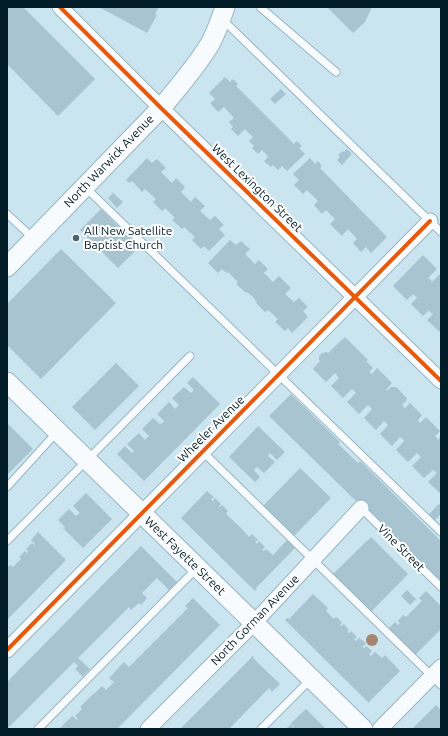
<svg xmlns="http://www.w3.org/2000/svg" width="448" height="736" viewBox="0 0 448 736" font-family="Ubuntu,sans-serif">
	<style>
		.building { fill: #a8c4d0 }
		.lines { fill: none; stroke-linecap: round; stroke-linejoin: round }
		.service-casing { stroke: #99b4c0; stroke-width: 9 }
		.minor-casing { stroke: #99b4c0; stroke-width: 17 }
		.tertiary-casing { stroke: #99b4c0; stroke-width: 21 }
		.service { stroke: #f7fbfd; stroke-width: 7 }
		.minor { stroke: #f7fbfd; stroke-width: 15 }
		.tertiary { stroke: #f7fbfd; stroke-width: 19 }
		.cycleway-casing { stroke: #fff; stroke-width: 6 }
		.cycleway { stroke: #e8590c; stroke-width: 4 }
		.tree { fill: #a48671 }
		.poi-dot { fill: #49636e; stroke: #fff; stroke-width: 1.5 }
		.labels { text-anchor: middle; stroke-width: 4; stroke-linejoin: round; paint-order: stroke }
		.street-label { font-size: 12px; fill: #031d28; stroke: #fff }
		.poi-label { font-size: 12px; fill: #031d28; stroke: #fff; text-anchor: start }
	</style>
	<rect width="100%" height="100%" fill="#cae4f0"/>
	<path class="building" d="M 7,7 L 23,7 L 95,79 L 58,116 L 7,64 Z
		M 99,7 L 159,7 L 155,14 L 157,15 L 147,33 Z
		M 327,7 L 372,7 L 365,22 L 353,33 Z
		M 225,77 L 230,82 L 233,79 L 238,84 L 236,86 L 294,144 L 297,141 L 302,146 L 299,148 L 305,154 L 287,171 L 282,166 L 278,170 L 273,165 L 271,167 L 264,161 L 268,157 L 265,153 L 262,150 L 258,154 L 252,148 L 254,146 L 249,141 L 253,137 L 245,129 L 238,136 L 231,129 L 233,127 L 229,122 L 234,118 L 224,107 L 218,112 L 210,103 L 215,99 L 209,93 Z
		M 281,89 L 286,94 L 275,104 L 270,99 Z
		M 347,149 L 352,154 L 342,165 L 337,160 L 340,157 L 338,155 L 343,151 L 344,152 Z
		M 147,158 L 152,163 L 157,159 L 166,168 L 161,172 L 172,183 L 176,178 L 185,187 L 181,192 L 191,202 L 195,197 L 205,206 L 200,211 L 210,220 L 215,216 L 224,225 L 219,229 L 225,235 L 209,251 L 204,246 L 201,249 L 192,240 L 195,237 L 184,227 L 182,229 L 172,220 L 175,218 L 165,208 L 162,211 L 153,202 L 156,199 L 145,189 L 142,192 L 132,181 L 130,183 L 126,180 Z
		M 310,158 L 315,164 L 318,161 L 322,166 L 320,168 L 387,237 L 371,253 L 366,247 L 361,252 L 353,243 L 357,239 L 348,229 L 342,236 L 330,224 L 335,219 L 326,210 L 322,214 L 314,205 L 318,201 L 307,190 L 303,194 L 294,185 L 299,180 L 293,174 Z
		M 113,193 L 123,202 L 117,208 L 108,198 Z
		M 101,209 L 139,247 L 118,268 L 80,230 Z
		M 230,240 L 236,245 L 241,241 L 250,249 L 245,254 L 255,264 L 259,260 L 268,269 L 264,273 L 273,282 L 279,276 L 291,288 L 285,294 L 294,302 L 299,298 L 308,307 L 303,311 L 308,317 L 292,333 L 288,328 L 285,331 L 275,322 L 278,319 L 268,310 L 265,312 L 256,303 L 257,302 L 252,296 L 247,292 L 246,293 L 236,284 L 238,282 L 228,272 L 226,273 L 222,269 L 218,273 L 208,263 Z
		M 61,249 L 116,303 L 41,379 L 7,345 L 7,304 Z
		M 423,255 L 437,269 L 428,278 L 430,279 L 432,282 L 441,273 L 441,331 L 440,332 L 427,320 L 433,314 L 430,312 L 429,310 L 423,316 L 411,304 L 417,298 L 413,294 L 407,300 L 393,286 Z
		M 345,337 L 368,360 L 366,361 L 373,368 L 369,372 L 372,374 L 377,368 L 392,383 L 386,390 L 387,391 L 391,387 L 396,387 L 407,398 L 406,401 L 402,405 L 405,408 L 410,403 L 422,415 L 418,420 L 420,423 L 426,417 L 440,431 L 435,436 L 438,440 L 441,436 L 441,494 L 428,482 L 437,473 L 433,470 L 424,478 L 412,466 L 421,457 L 417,453 L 408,462 L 396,450 L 404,441 L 403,439 L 400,437 L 392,446 L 380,434 L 388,425 L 384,421 L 376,430 L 364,418 L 372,409 L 368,405 L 359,414 L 347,402 L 356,393 L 352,389 L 343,398 L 331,386 L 339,378 L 335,373 L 326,382 L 313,369 L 320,361 L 319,360 L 319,356 L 322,353 L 326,352 L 328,353 Z
		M 116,363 L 139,386 L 95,430 L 72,407 Z
		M 193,377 L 220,404 L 144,481 L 117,454 L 125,446 L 132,453 L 134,451 L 127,444 L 139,433 L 145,440 L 149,436 L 142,429 L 153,418 L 160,424 L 162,423 L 164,421 L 157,414 L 169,402 L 175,409 L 179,405 L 172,398 L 184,387 L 191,393 L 194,390 L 187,383 Z
		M 291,394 L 340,442 L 338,444 L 358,463 L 360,461 L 441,541 L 441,584 L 269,416 Z
		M 7,423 L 33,449 L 7,475 Z
		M 258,426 L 285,452 L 277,460 L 270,453 L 268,456 L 275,462 L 264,473 L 257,467 L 254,470 L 260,477 L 255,482 L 229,457 Z
		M 300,468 L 331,498 L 294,536 L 263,506 Z
		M 207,491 L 214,497 L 211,499 L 213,501 L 215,498 L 221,504 L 219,506 L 220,507 L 222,505 L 228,511 L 226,514 L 241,528 L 249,537 L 252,534 L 258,540 L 255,542 L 257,544 L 259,541 L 265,547 L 262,550 L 264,551 L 266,549 L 273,555 L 287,540 L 295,548 L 256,588 L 257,589 L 255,591 L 181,518 Z
		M 86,493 L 112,519 L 83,548 L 63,528 L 65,527 L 58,520 L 69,509 L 76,516 L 80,513 L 73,506 Z
		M 439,504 L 441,506 L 441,514 L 435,520 L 429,514 Z
		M 38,532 L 66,560 L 7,620 L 7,568 L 10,565 L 13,567 L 21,559 L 19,557 L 25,551 L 27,553 L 28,551 L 26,549 L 32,543 L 34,545 L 35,544 L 31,540 Z
		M 371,537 L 408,574 L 371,612 L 333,574 Z
		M 141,546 L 177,582 L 169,590 L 157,578 L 142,593 L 147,598 L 141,605 L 139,603 L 131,610 L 129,607 L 78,658 L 90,669 L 83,676 L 83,677 L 75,669 L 78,666 L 74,662 L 7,729 L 7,682 Z
		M 407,590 L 416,599 L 410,605 L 401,596 Z
		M 426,591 L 441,606 L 441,629 L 414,656 L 388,629 L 395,622 L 398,625 L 400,623 L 398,621 L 403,615 L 406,617 L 422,601 L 419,598 Z
		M 313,594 L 328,608 L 326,611 L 334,619 L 336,617 L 342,622 L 340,625 L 341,626 L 344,624 L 349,630 L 347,632 L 349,633 L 351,631 L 357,637 L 354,639 L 356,641 L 359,638 L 366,643 L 362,647 L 364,648 L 366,646 L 372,651 L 369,654 L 371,656 L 375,652 L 382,658 L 385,655 L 400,671 L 371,700 L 369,703 L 285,620 L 287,618 L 289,619 Z
		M 193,598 L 220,625 L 117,729 L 59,729 L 72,716 L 77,720 L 78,719 L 75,716 L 82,709 L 80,707 L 94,693 L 95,693 L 102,686 L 106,690 L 114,682 L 109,678 L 124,662 L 129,667 L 188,608 L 185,606 Z
		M 253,656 L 254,657 L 253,658 L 280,684 L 272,692 L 269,688 L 229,729 L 180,729 Z
		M 436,705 L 441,710 L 441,729 L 412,729 Z
		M 306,709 L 326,729 L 286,729 L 291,724 L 294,727 L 295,727 L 291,723 Z"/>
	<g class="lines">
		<defs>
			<path id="service" d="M 260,7 L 336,72
				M 222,19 L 441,232
				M 85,187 L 441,532
				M 7,214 L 33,238
				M 203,452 L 441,685
				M 7,487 L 57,432
				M 361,508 L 441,587
				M 7,541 L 190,356
				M 38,729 L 197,568
				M 261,729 L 310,680"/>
			<path id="minor" d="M 60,7 L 161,108 L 441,381
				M 7,650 L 430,221
				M 148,729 L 254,623 L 361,508
				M 380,729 L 441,667"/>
			<path id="tertiary" d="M 7,267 L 161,108 C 178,88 196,67 210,44 C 216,33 221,19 225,7
				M 7,382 L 363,729"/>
		</defs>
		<use href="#service" class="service-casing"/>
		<use href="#minor" class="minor-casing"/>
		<use href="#tertiary" class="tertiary-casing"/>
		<use href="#service" class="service"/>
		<use href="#minor" class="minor"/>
		<use href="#tertiary" class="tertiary"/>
		<defs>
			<path id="cycleway" d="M 60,7 L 161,108 L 441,381
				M 7,650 L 430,221"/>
		</defs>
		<use href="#cycleway" class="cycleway-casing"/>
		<use href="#cycleway" class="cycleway"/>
	</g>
	<circle class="tree" cx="372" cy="640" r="6"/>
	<circle class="poi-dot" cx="76" cy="238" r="4"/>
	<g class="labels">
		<g class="street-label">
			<text transform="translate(109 161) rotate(-46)" y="4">North Warwick Avenue</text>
			<text transform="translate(257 188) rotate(44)" y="4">West Lexington Street</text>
			<text transform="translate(211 429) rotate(-45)" y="4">Wheeler Avenue</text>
			<text transform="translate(401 548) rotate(45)" y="4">Vine Street</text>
			<text transform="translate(185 556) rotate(44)" y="4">West Fayette Street</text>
			<text transform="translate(255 620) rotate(-46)" y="4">North Gorman Avenue</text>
		</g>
		<g class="poi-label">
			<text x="84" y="235">All New Satellite<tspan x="84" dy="14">Baptist Church</tspan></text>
		</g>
	</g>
	<rect width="448" height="736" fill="none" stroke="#031d28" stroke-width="16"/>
</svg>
